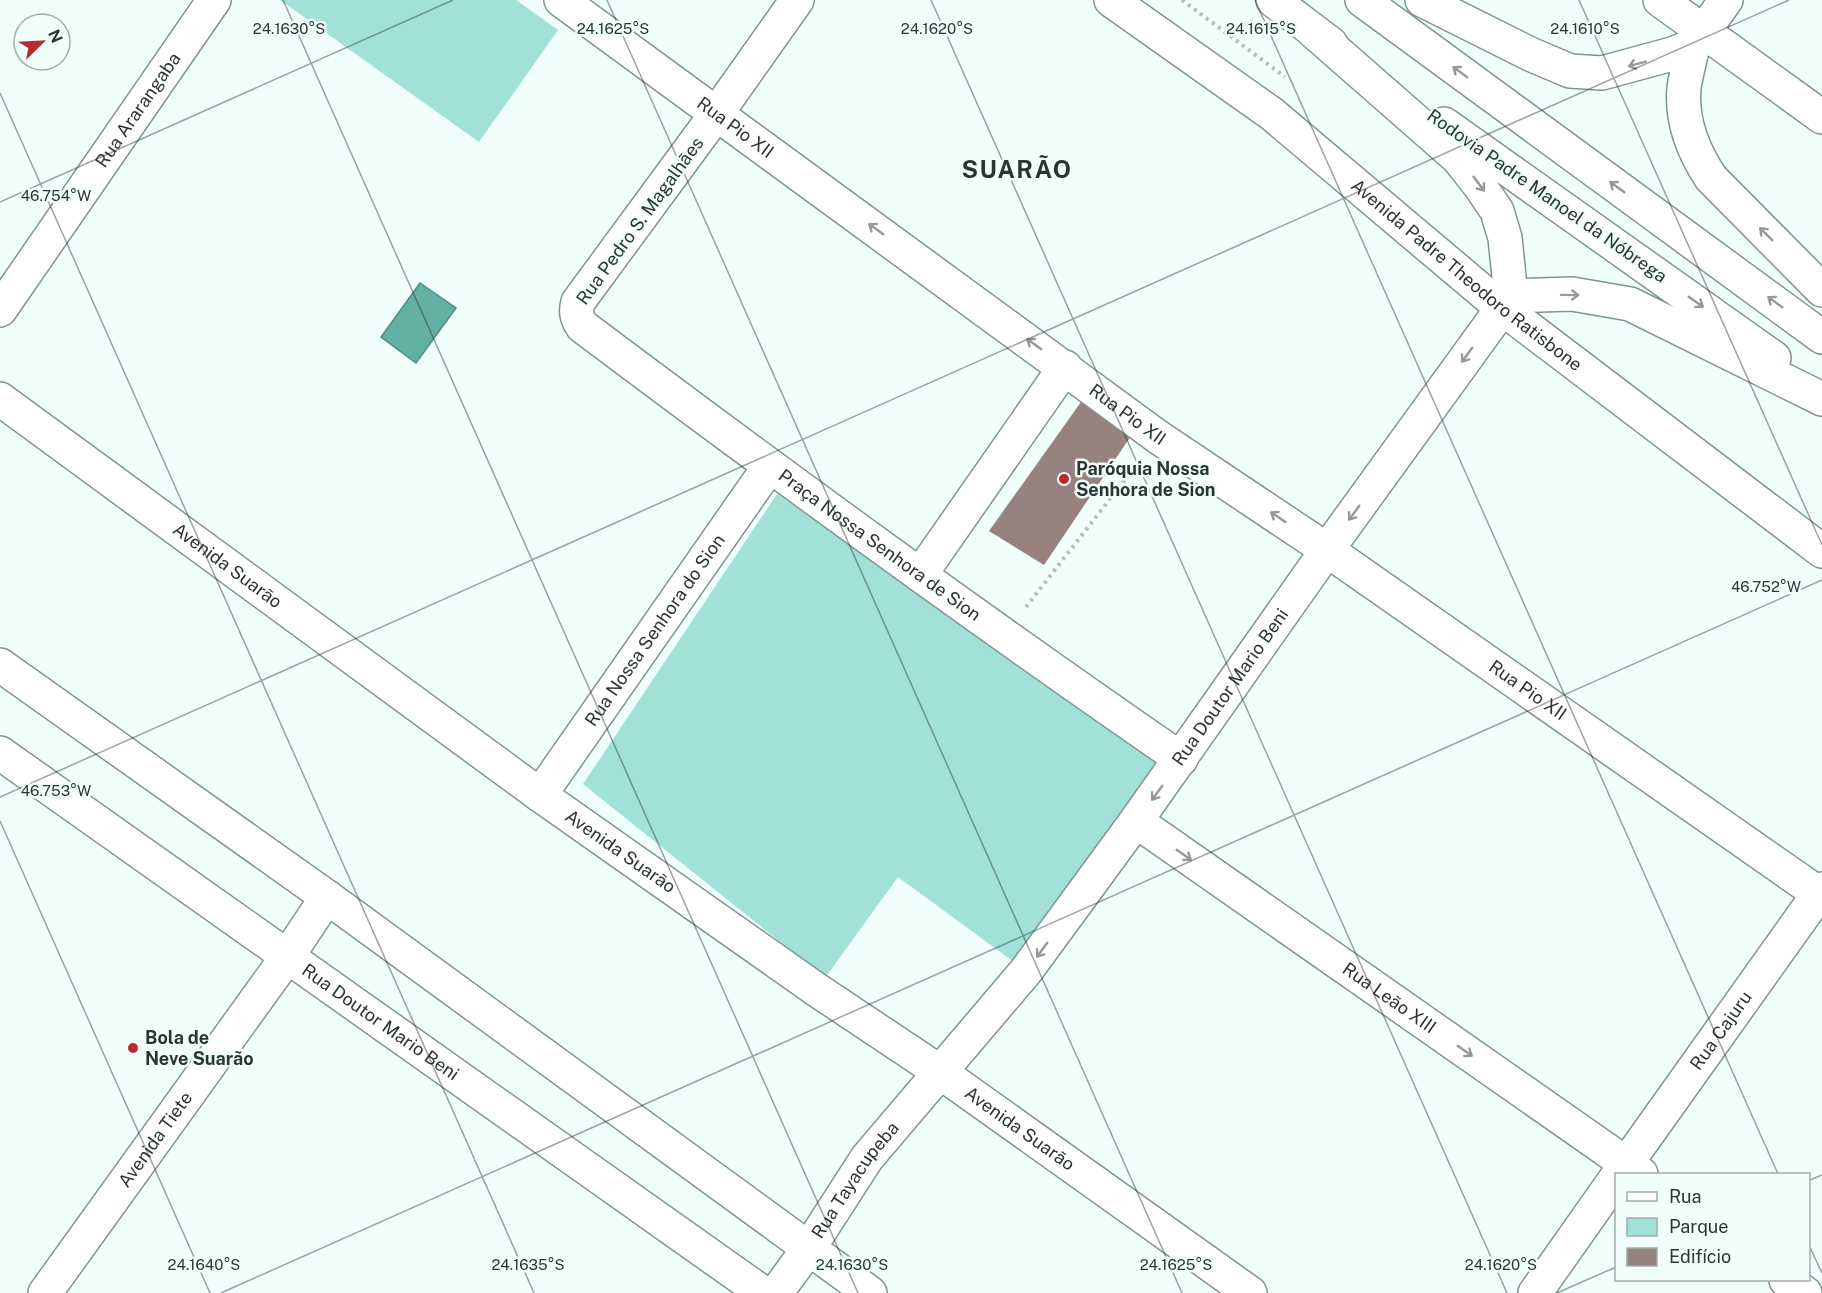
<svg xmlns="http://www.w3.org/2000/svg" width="1822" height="1293" viewBox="0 0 1822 1293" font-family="'Public Sans',sans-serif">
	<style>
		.green { fill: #a1e1d7 }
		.water { fill: #63b0a4; stroke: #528b82; stroke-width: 1.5 }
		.building { fill: #978280 }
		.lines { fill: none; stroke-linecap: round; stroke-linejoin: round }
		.street-casing { stroke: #809592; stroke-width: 36 }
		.secondary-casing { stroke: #809592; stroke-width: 36 }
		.highway-casing { stroke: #809592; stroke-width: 36 }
		.path { stroke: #b2bebc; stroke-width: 4; stroke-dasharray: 3 4.5; stroke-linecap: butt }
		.street { stroke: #fff; stroke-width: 33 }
		.secondary { stroke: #fff; stroke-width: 33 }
		.highway { stroke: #fff; stroke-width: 33 }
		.oneway { stroke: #959a98 }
		.ticks { fill: none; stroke: #2b3432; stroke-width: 1.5; stroke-opacity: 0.45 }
		.poi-dot { fill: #ba2b2e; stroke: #f0fefc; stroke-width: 2 }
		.labels { text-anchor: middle; stroke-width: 5; stroke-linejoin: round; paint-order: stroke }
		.street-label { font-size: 18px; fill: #2b3432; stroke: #f0fefc }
		.poi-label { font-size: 18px; font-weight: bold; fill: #2b3432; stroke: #f0fefc; text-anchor: start }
		.district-label { font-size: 24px; font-weight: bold; letter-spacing: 1.5px; fill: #2b3432; stroke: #f0fefc }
		.ticks-label { font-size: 15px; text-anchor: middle; fill: #2b3432; stroke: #f0fefc; stroke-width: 5; stroke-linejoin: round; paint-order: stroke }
	</style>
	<rect width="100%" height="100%" fill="#f0fefc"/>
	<path class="green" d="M 280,0 L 516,0 L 558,30 L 479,142 Z
		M 777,494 L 1172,758 L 1022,968 L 898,877 L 825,978 L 583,784 Z"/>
	<path class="water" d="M 420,283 L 456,308 L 416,363 L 381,337 Z"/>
	<path class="building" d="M 1086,395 L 1137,427 L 1044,565 L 989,531 Z"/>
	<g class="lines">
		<defs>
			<g id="street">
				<path id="s1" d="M 561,0 L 1158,437 L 1327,550 L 1822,896"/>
				<path id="s2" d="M 797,0 L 717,113 L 578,302 C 575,312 577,318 582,326 C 779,474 978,619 1181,759"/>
				<path id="s3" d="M 1111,0 L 1272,114 L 1502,308 L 1822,551"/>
				<path d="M 1693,46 L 1726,0"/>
				<path id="s4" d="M 0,310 L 214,0"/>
				<path id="s5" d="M 0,399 L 540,795 L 817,990 L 940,1072 L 1250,1293"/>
				<path d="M 920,575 L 1065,367"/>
				<path d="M 0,665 L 327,897 L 870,1293"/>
				<path id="s6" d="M 0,753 L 763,1293"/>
				<path id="s7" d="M 540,795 L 769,467"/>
				<path id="s8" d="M 1136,821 L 1641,1174"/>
				<path id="s9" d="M 1619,1174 L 1822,889"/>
				<path d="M 1786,1280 L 1805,1293"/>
				<path id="s10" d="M 45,1293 L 287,957 L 327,897"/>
				<path id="s11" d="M 776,1293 L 809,1248 L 867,1158 L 1026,971 L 1136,821 L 1327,550 L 1511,296"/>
				<path d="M 1535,1293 L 1616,1178"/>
			</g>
			<path id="secondary" d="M 1660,0 L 1822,117"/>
			<path id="highway" d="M 1273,0 L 1331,44
				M 1362,0 L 1822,337
				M 1422,0 L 1530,54 L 1570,71 L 1602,73 L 1672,54 L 1693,46
				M 1313,31 L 1458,158 L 1480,186 L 1497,211 L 1505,238 L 1511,296 L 1572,294 L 1630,304 L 1822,399
				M 1693,46 C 1690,60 1686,74 1684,88 C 1681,121 1693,151 1711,178 L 1822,290
				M 1444,124 L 1774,358"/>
		</defs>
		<use href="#street" class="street-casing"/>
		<use href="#secondary" class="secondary-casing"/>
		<use href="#highway" class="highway-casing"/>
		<path class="path" d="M 1182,0 L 1285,77
			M 1026,607 L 1137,464"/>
		<use href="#street" class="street"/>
		<use href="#secondary" class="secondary"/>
		<use href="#highway" class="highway"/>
	</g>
	<defs><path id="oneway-shaft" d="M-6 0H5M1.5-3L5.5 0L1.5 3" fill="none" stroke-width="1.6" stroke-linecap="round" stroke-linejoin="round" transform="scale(1.5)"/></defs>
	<g class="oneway">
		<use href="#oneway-shaft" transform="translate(1637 64) rotate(165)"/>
		<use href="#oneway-shaft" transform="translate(1460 72) rotate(-144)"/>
		<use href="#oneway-shaft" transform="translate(1479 184) rotate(53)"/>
		<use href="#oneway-shaft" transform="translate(1617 187) rotate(-144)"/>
		<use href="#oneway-shaft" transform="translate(876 229) rotate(-144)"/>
		<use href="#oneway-shaft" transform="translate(1766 234) rotate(-135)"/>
		<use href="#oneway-shaft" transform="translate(1570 295) rotate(1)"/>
		<use href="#oneway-shaft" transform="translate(1696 302) rotate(35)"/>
		<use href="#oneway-shaft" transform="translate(1775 302) rotate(-144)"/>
		<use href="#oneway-shaft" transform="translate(1034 344) rotate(-144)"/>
		<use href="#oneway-shaft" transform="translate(1467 355) rotate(126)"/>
		<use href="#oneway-shaft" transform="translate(1354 513) rotate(126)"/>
		<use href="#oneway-shaft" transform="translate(1278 517) rotate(-146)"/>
		<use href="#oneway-shaft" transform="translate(1157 793) rotate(126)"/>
		<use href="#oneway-shaft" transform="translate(1184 855) rotate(35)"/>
		<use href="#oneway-shaft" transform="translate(1042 950) rotate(126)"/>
		<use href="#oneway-shaft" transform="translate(1465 1051) rotate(35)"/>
	</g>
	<path class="ticks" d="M 283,0 L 858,1293M 607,0 L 1182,1293M 931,0 L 1507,1293M 1255,0 L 1778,1174M 1579,0 L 1822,545M 0,93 L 534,1293M 0,202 L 453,0M 0,797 L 1789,0M 0,821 L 210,1293M 1808,1181 L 1822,1175M 1808,1243 L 1822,1273M 221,1293 L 1822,580M 1557,1293 L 1616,1267"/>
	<g class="poi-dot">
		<circle cx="1064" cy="479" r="6"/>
		<circle cx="133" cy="1048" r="6"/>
	</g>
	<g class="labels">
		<g class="street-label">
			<text dy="6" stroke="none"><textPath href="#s4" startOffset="243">Rua Ararangaba</textPath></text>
			<text dy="6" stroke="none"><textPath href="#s1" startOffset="216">Rua Pio XII</textPath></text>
			<text transform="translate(1547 196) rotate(35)" y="6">Rodovia Padre Manoel da Nóbrega</text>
			<text transform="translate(640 221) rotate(-54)" y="6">Rua Pedro S. Magalhães</text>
			<text dy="6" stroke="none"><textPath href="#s3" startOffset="450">Avenida Padre Theodoro Ratisbone</textPath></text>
			<text dy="6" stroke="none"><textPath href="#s1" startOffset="702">Rua Pio XII</textPath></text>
			<text dy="6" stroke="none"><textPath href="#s2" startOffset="768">Praça Nossa Senhora de Sion</textPath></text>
			<text dy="6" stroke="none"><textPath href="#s5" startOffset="282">Avenida Suarão</textPath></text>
			<text dy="6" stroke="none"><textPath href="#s7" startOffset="201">Rua Nossa Senhora do Sion</textPath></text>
			<text dy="6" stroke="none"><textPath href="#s11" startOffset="758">Rua Doutor Mario Beni</textPath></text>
			<text dy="6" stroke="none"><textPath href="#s1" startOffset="1188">Rua Pio XII</textPath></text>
			<text dy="6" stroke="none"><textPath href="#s5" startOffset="768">Avenida Suarão</textPath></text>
			<text dy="6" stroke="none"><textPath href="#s8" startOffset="309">Rua Leão XIII</textPath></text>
			<text dy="6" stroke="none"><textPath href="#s6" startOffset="466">Rua Doutor Mario Beni</textPath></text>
			<text dy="6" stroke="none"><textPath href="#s9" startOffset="176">Rua Cajuru</textPath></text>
			<text dy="6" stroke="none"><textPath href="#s5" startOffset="1254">Avenida Suarão</textPath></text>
			<text dy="6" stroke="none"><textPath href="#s10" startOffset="189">Avenida Tiete</textPath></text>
			<text dy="6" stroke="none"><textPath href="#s11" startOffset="138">Rua Tayacupeba</textPath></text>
		</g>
		<g class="poi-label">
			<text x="1076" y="475">Paróquia Nossa<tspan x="1076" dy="21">Senhora de Sion</tspan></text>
			<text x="145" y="1044">Bola de<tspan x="145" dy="21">Neve Suarão</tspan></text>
		</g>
		<g class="district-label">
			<text x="1017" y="178">SUARÃO</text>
		</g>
	</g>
	<g class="ticks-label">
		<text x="1585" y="34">24.1610°S</text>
		<text x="289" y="34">24.1630°S</text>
		<text x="613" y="34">24.1625°S</text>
		<text x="937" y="34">24.1620°S</text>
		<text x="1261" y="34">24.1615°S</text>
		<text x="56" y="201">46.754°W</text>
		<text x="1766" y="592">46.752°W</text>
		<text x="56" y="796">46.753°W</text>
		<text x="204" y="1270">24.1640°S</text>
		<text x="528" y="1270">24.1635°S</text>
		<text x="852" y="1270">24.1630°S</text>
		<text x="1176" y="1270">24.1625°S</text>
		<text x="1501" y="1270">24.1620°S</text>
	</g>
	<rect x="1615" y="1173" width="195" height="108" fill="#f0fefc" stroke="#a1adab" stroke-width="1.5"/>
	<rect x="1627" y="1192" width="30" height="9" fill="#ffffff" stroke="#a1adab" stroke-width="1.5"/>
	<text x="1669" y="1203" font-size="18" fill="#2b3432">Rua</text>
	<rect x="1627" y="1218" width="30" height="18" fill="#a1e1d7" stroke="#a1adab" stroke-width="1.5"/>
	<text x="1669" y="1233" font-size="18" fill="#2b3432">Parque</text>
	<rect x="1627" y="1248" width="30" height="18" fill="#978280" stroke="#a1adab" stroke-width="1.5"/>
	<text x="1669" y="1263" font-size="18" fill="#2b3432">Edifício</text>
	<g transform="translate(42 42) rotate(66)"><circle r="28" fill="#f0fefc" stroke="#a1adab" stroke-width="1.5"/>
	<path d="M0-4.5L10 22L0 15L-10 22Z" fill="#ba2b2e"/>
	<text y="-9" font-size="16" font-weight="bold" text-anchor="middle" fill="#2b3432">N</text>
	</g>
</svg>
